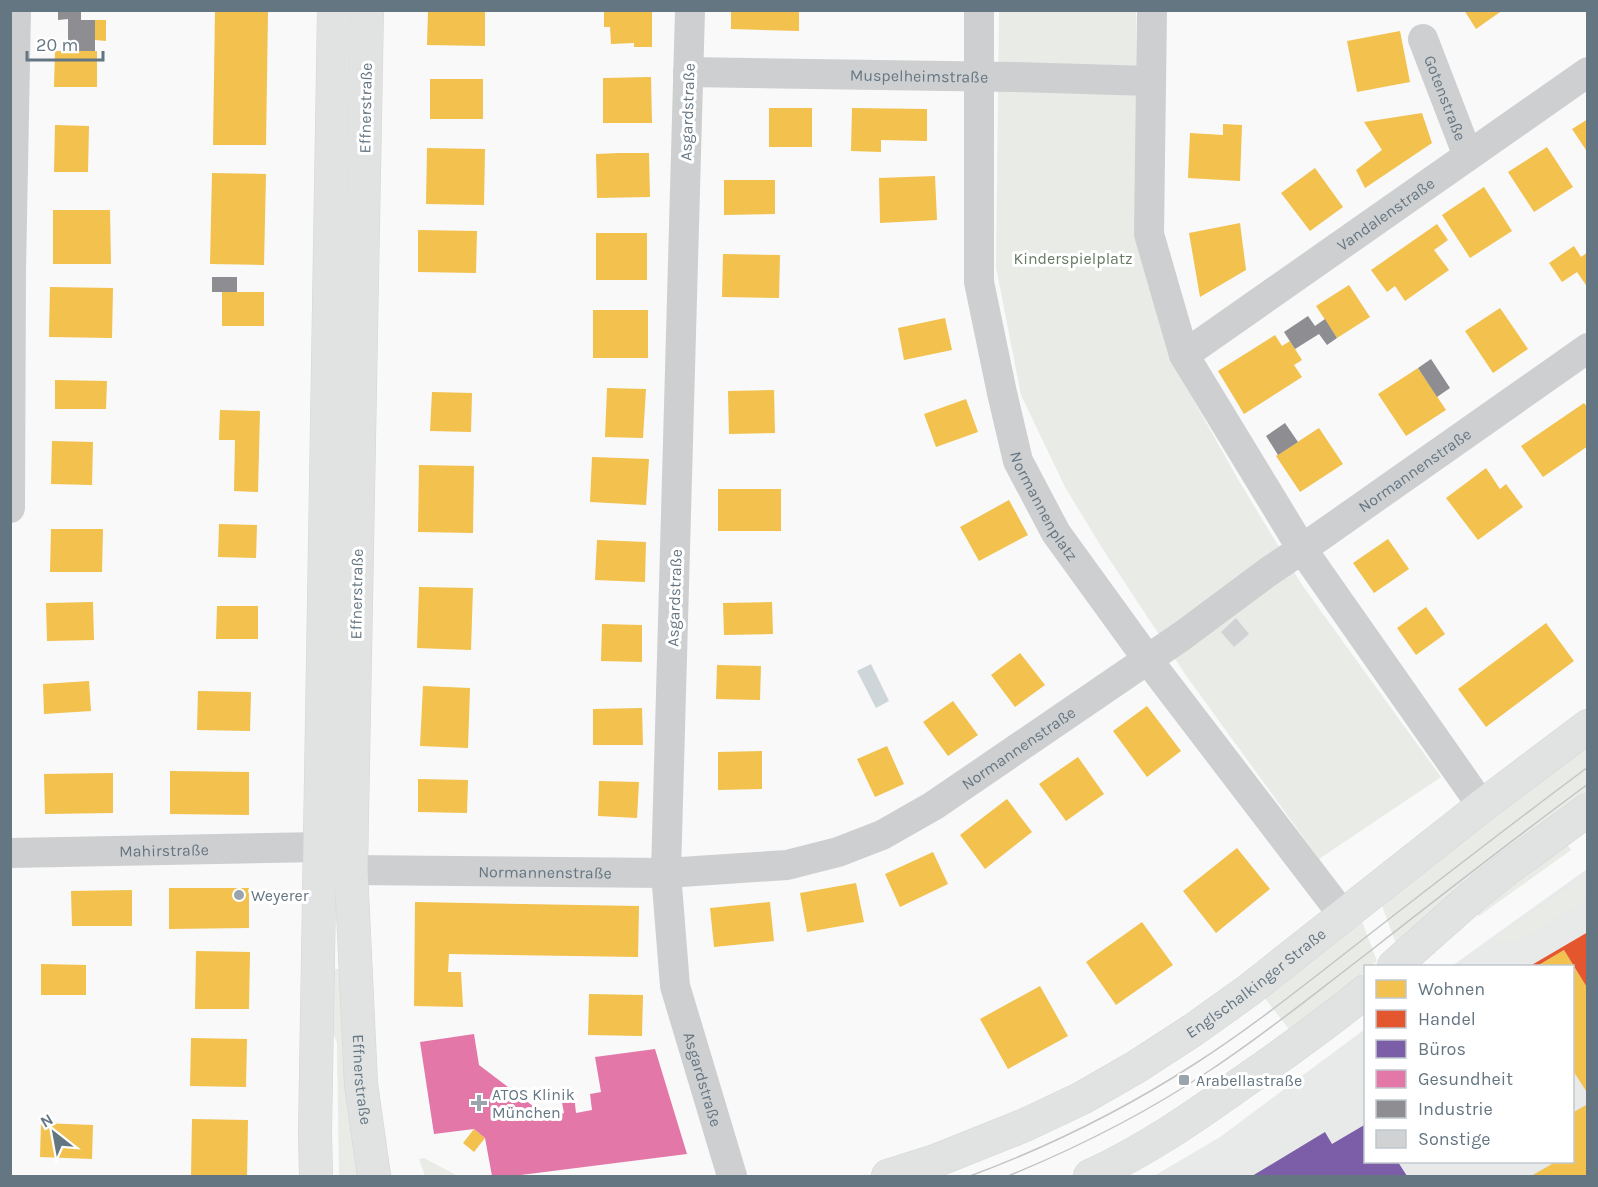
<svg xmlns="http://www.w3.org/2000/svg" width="1598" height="1187" viewBox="0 0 1598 1187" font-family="Karla,sans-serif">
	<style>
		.built { fill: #e8e9e9 }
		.green { fill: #e8ebe6 }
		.water { fill: #ced6d9 }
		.homes { fill: #f2c14e }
		.shops { fill: #e4572e }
		.offices { fill: #7b5ea7 }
		.health { fill: #e377a8 }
		.industry { fill: #8d8d92 }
		.building { fill: #d0d2d3 }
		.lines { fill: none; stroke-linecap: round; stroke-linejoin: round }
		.secondary-casing { stroke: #d5d6d7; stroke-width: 34 }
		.primary-casing { stroke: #d5d6d7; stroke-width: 34 }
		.minor { stroke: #cecfd0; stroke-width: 30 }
		.secondary { stroke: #e1e2e2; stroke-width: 33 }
		.primary { stroke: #e1e2e2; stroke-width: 33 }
		.tram { stroke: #c3c5c6; stroke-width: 1.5 }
		.poi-dot { fill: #99a4ac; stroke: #fff; stroke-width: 2 }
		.labels { text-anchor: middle; stroke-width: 6; stroke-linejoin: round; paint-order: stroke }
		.street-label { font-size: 16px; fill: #657683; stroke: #fff }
		.park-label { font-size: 16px; fill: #687a64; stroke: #fff }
		.poi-label { font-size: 16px; fill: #657683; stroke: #fff; text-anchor: start }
	</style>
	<rect width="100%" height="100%" fill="#f9f9f9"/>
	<path class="built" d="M 1587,869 L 1587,1176 L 1154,1176 L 1220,1137 L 1365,1029 L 1366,1162 L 1572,1162 L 1572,966 L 1452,966 Z"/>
	<path class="green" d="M 999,11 L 1136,11 L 1136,237 L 1170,358 L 1239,481 L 1302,585 L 1441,777 L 1319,859 L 1185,674 L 1102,548 L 1065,487 L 1021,395 L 996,267 Z
		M 1587,742 L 1587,792 L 1528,835 L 1397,947 L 1380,900 Z
		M 1567,844 L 1571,850 L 1479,916 L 1475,910 Z
		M 1587,876 L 1587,900 L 1522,939 L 1510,943 L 1490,940 Z
		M 1360,916 L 1377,961 L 1371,966 L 1366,966 L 1365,971 L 1292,1033 L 1263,996 Z
		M 329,969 L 340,969 L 361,1176 L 339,1176 L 337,1043 L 328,1019 Z
		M 424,1158 L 458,1176 L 425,1176 L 419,1159 Z"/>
	<path class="water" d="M 871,664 L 889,701 L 876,708 L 857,671 Z"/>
	<path class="homes" d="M 215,10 L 268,10 L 266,145 L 213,145 Z
		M 428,10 L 485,10 L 485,46 L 427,45 Z
		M 604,10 L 652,10 L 652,47 L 634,47 L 634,43 L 611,44 L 610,27 L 604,27 Z
		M 731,10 L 799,10 L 799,31 L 731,29 Z
		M 1464,10 L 1503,10 L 1476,29 Z
		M 95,20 L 106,20 L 106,41 L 95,40 Z
		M 1400,31 L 1410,82 L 1357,92 L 1347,41 Z
		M 55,51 L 97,51 L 97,87 L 54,87 Z
		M 651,77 L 652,123 L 603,123 L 603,78 Z
		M 430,79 L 483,79 L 483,119 L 430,119 Z
		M 769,108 L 812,108 L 812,147 L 769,147 Z
		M 852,108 L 927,109 L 927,141 L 881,140 L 881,152 L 851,151 Z
		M 1422,113 L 1432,143 L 1365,188 L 1356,170 L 1382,150 L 1364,122 Z
		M 1588,119 L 1588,153 L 1572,129 Z
		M 1223,124 L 1242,125 L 1240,181 L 1188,178 L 1190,133 L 1223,135 Z
		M 55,125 L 89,126 L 88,172 L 54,172 Z
		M 1547,147 L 1573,187 L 1534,212 L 1508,172 Z
		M 427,148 L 485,149 L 484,205 L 426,204 Z
		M 619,153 L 649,153 L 650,197 L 597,198 L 596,154 Z
		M 1315,168 L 1343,207 L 1310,231 L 1281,193 Z
		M 212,173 L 266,174 L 264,265 L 210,264 Z
		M 935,176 L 937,220 L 880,223 L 879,178 Z
		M 724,180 L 775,180 L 775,214 L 724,215 Z
		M 1484,187 L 1512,231 L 1470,258 L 1442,215 Z
		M 53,210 L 110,210 L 111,264 L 53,264 Z
		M 1240,223 L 1246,270 L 1200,297 L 1189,233 Z
		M 1437,224 L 1448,240 L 1434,250 L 1449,270 L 1405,301 L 1395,286 L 1387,292 L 1371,270 Z
		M 418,230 L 477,231 L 476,273 L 418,272 Z
		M 596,233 L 647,233 L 647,280 L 596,280 Z
		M 1574,246 L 1581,257 L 1588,252 L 1588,288 L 1577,272 L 1562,282 L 1549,263 Z
		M 723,254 L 780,255 L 779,298 L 722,297 Z
		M 1349,285 L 1370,317 L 1337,338 L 1316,306 Z
		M 50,287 L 113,288 L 112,338 L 49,337 Z
		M 222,292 L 264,292 L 264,326 L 222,326 Z
		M 1500,308 L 1528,349 L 1493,373 L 1465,331 Z
		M 593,310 L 648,310 L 648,358 L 593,358 Z
		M 945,318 L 952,350 L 904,360 L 898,328 Z
		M 1275,335 L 1282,346 L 1290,341 L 1295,349 L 1302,360 L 1294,365 L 1302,377 L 1244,414 L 1218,371 Z
		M 1418,368 L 1446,410 L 1406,436 L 1378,394 Z
		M 55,380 L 107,381 L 106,409 L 55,409 Z
		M 607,388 L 646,389 L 643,438 L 605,437 Z
		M 774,390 L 775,433 L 729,434 L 728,391 Z
		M 432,392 L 472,393 L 471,432 L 430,431 Z
		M 966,399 L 978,432 L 936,447 L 924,414 Z
		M 1584,403 L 1588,408 L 1588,446 L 1543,477 L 1521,446 Z
		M 220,410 L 260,411 L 258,492 L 234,491 L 235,440 L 219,440 Z
		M 1319,428 L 1343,464 L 1300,492 L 1276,456 Z
		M 52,441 L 93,442 L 92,485 L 51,484 Z
		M 592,457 L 649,459 L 646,505 L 590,502 Z
		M 419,465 L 474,466 L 473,533 L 418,532 Z
		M 1486,468 L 1500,489 L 1506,484 L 1523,507 L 1478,540 L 1446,498 Z
		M 718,489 L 781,489 L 781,531 L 718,531 Z
		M 1009,500 L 1028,535 L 979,561 L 960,527 Z
		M 219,524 L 257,525 L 256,558 L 218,557 Z
		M 51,529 L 103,529 L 102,572 L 50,572 Z
		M 1388,539 L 1409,569 L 1374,593 L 1353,563 Z
		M 597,540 L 646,542 L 645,582 L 595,580 Z
		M 419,587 L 473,588 L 471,650 L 417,648 Z
		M 93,602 L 94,640 L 47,641 L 46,603 Z
		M 772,602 L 773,634 L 724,635 L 723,603 Z
		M 217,606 L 258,606 L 258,639 L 216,639 Z
		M 1426,607 L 1445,634 L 1416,655 L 1397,628 Z
		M 1546,623 L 1574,661 L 1486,727 L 1458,689 Z
		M 602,624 L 642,625 L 642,662 L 601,661 Z
		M 1020,653 L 1045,685 L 1015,707 L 991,675 Z
		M 717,665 L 761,666 L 760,700 L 716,699 Z
		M 89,681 L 91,711 L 44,714 L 43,684 Z
		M 423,686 L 470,688 L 468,748 L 420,746 Z
		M 198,691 L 251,692 L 250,731 L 197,730 Z
		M 953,701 L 978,735 L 948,756 L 923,722 Z
		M 1147,706 L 1181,751 L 1147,777 L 1113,731 Z
		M 642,708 L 643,745 L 593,745 L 593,709 Z
		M 887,746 L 904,784 L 875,797 L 857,759 Z
		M 762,751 L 762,789 L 718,790 L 718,752 Z
		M 1078,757 L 1104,794 L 1066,821 L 1039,784 Z
		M 170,771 L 249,772 L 249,815 L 170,814 Z
		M 113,773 L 113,813 L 45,814 L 44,774 Z
		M 418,779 L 468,780 L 467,813 L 418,812 Z
		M 599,781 L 639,782 L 637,818 L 598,816 Z
		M 1007,799 L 1032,832 L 985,869 L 960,835 Z
		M 1237,848 L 1270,889 L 1216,933 L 1183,891 Z
		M 933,852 L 948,884 L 900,907 L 885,874 Z
		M 856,883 L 864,922 L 807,932 L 800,893 Z
		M 169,888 L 249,888 L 249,928 L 169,929 Z
		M 132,890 L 132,926 L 72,926 L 71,891 Z
		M 415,902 L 639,906 L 638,957 L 449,954 L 448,972 L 461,972 L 463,1007 L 414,1006 Z
		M 770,902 L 774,941 L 714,947 L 710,908 Z
		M 1142,922 L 1173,965 L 1116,1005 L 1086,962 Z
		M 1564,950 L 1588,989 L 1588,1094 L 1572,1069 L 1572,966 L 1537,966 Z
		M 196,951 L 250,952 L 249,1009 L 195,1009 Z
		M 41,964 L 86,965 L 86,995 L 41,995 Z
		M 1040,986 L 1068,1036 L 1008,1069 L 980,1019 Z
		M 589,994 L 643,995 L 642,1036 L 588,1035 Z
		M 191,1038 L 247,1039 L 246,1087 L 190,1086 Z
		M 1588,1104 L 1588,1176 L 1531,1176 L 1552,1164 L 1551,1162 L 1572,1162 L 1572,1113 Z
		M 192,1119 L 248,1120 L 247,1176 L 191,1176 Z
		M 41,1123 L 93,1125 L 92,1159 L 40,1157 Z
		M 474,1129 L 485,1138 L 474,1152 L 463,1143 Z"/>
	<path class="shops" d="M 1588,932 L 1588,989 L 1564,950 L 1537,966 L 1530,966 Z"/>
	<path class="offices" d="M 1366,1124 L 1366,1162 L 1398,1162 L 1407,1176 L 1252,1176 L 1325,1132 L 1332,1144 Z"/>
	<path class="health" d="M 474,1034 L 479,1065 L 546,1116 L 564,1113 L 561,1097 L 574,1095 L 576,1113 L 592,1110 L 590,1094 L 601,1092 L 595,1057 L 655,1049 L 687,1154 L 513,1176 L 492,1176 L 485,1138 L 474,1129 L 434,1134 L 420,1042 Z"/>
	<path class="industry" d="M 58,10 L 81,10 L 81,20 L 95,20 L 95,51 L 68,51 L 68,19 L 58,20 Z
		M 212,277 L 237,277 L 237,292 L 212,292 Z
		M 1308,316 L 1315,326 L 1325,319 L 1337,338 L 1327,345 L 1319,334 L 1295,349 L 1284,332 Z
		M 1431,359 L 1450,388 L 1437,397 L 1418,368 Z
		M 1285,423 L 1298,442 L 1278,455 L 1266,436 Z"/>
	<path class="building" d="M 1236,618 L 1249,634 L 1234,647 L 1221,632 Z"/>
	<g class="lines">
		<defs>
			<g id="secondary">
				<path d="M 1394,966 L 1473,896 L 1508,868 L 1588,810"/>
				<path id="s8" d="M 888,1176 L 935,1161 L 1025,1125 L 1082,1098 L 1136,1067 L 1193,1030 L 1249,990 L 1482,806 L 1588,726"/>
				<path d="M 1090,1176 C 1145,1151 1194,1117 1243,1082 C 1285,1053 1327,1023 1366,991"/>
			</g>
			<g id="primary">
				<path id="s9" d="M 367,10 L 351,870 L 361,1084 L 374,1176"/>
				<path d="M 316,1176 L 315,1134 L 334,10"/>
			</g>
		</defs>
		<use href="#secondary" class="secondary-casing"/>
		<use href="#primary" class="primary-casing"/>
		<g class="minor">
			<path id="s1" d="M 690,10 L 666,873 L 675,986 L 732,1176"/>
			<path id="s2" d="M 979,10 L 979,282 L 1002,393 L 1018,461 L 1056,533 L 1148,660 L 1343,915"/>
			<path d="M 1152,10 L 1149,234 L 1184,355 L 1302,549 L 1482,806"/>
			<path id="s3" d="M 1423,39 L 1468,156"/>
			<path id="s4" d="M 688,72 L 1013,77 L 1150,81"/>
			<path id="s5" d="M 1184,355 L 1588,72"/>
			<path d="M 10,508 L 11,271 L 16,10"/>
			<path id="s6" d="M 10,853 L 319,847"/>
			<path id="s7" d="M 351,870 L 666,873 L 787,865 L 838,852 L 882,835 L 933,806 L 1182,636 L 1268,572 L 1302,549 L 1588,348"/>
		</g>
		<use href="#secondary" class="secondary"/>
		<use href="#primary" class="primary"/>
		<path class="tram" d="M 970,1176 C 1048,1147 1123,1110 1193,1065 C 1251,1028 1303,986 1357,944 C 1434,884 1510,825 1588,767
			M 1008,1176 C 1079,1147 1148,1112 1212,1069 C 1265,1034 1314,994 1365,955 C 1439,897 1512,840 1588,784"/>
	</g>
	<g class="poi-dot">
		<circle cx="239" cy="895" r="6"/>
		<rect x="1178" y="1074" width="12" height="12" rx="3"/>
		<path d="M476 1094h6v6h6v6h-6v6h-6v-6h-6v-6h6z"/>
	</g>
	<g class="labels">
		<g class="street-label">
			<text dy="6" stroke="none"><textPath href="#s4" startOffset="231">Muspelheimstraße</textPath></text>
			<text dy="6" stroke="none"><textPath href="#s3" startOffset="63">Gotenstraße</textPath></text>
			<text transform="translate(365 108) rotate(-89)" y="6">Effnerstraße</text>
			<text transform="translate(687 112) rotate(-88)" y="6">Asgardstraße</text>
			<text dy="6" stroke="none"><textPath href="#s5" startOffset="246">Vandalenstraße</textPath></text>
			<text dy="6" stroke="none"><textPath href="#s7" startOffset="1182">Normannenstraße</textPath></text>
			<text dy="6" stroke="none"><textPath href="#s2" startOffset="507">Normannenplatz</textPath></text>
			<text transform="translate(356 594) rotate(-89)" y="6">Effnerstraße</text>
			<text transform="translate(674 598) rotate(-88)" y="6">Asgardstraße</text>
			<text dy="6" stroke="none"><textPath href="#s7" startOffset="698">Normannenstraße</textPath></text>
			<text dy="6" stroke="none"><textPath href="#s6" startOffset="154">Mahirstraße</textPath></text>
			<text dy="6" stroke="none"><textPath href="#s7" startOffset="194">Normannenstraße</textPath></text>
			<text dy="6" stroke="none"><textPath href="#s8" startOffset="418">Englschalkinger Straße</textPath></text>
			<text dy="6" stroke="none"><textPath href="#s1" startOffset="1074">Asgardstraße</textPath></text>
			<text dy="6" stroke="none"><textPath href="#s9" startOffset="1070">Effnerstraße</textPath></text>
		</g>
		<g class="park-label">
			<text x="1073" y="264">Kinderspielplatz</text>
		</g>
		<g class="poi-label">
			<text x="251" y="901">Weyerer</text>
			<text x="1196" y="1086">Arabellastraße</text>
			<text x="492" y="1100">ATOS Klinik<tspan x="492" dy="18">München</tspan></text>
		</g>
	</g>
	<rect width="1598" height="1187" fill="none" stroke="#657683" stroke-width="24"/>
	<rect x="1364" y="965" width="210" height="198" fill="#ffffff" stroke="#c1c8cd" stroke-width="1.5"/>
	<rect x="1376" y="980" width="30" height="18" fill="#f2c14e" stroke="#c1c8cd" stroke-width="1.5"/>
	<text x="1418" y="995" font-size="18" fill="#657683">Wohnen</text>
	<rect x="1376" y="1010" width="30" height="18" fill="#e4572e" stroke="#c1c8cd" stroke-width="1.5"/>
	<text x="1418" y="1025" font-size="18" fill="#657683">Handel</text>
	<rect x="1376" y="1040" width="30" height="18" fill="#7b5ea7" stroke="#c1c8cd" stroke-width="1.5"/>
	<text x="1418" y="1055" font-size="18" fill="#657683">Büros</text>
	<rect x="1376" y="1070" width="30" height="18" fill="#e377a8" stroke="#c1c8cd" stroke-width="1.5"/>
	<text x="1418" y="1085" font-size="18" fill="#657683">Gesundheit</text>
	<rect x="1376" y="1100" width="30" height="18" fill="#8d8d92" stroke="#c1c8cd" stroke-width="1.5"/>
	<text x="1418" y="1115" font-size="18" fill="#657683">Industrie</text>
	<rect x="1376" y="1130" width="30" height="18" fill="#d0d2d3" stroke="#c1c8cd" stroke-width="1.5"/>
	<text x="1418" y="1145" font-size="18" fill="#657683">Sonstige</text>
	<g transform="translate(54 1133) rotate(329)" stroke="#ffffff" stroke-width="4.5" paint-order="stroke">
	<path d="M0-4.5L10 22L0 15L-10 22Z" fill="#657683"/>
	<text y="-9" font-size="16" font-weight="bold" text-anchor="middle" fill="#657683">N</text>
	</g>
	<path d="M27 51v9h76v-9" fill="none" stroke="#657683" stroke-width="3"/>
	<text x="36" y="51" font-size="18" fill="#657683" stroke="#ffffff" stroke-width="4.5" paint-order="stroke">20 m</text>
</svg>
